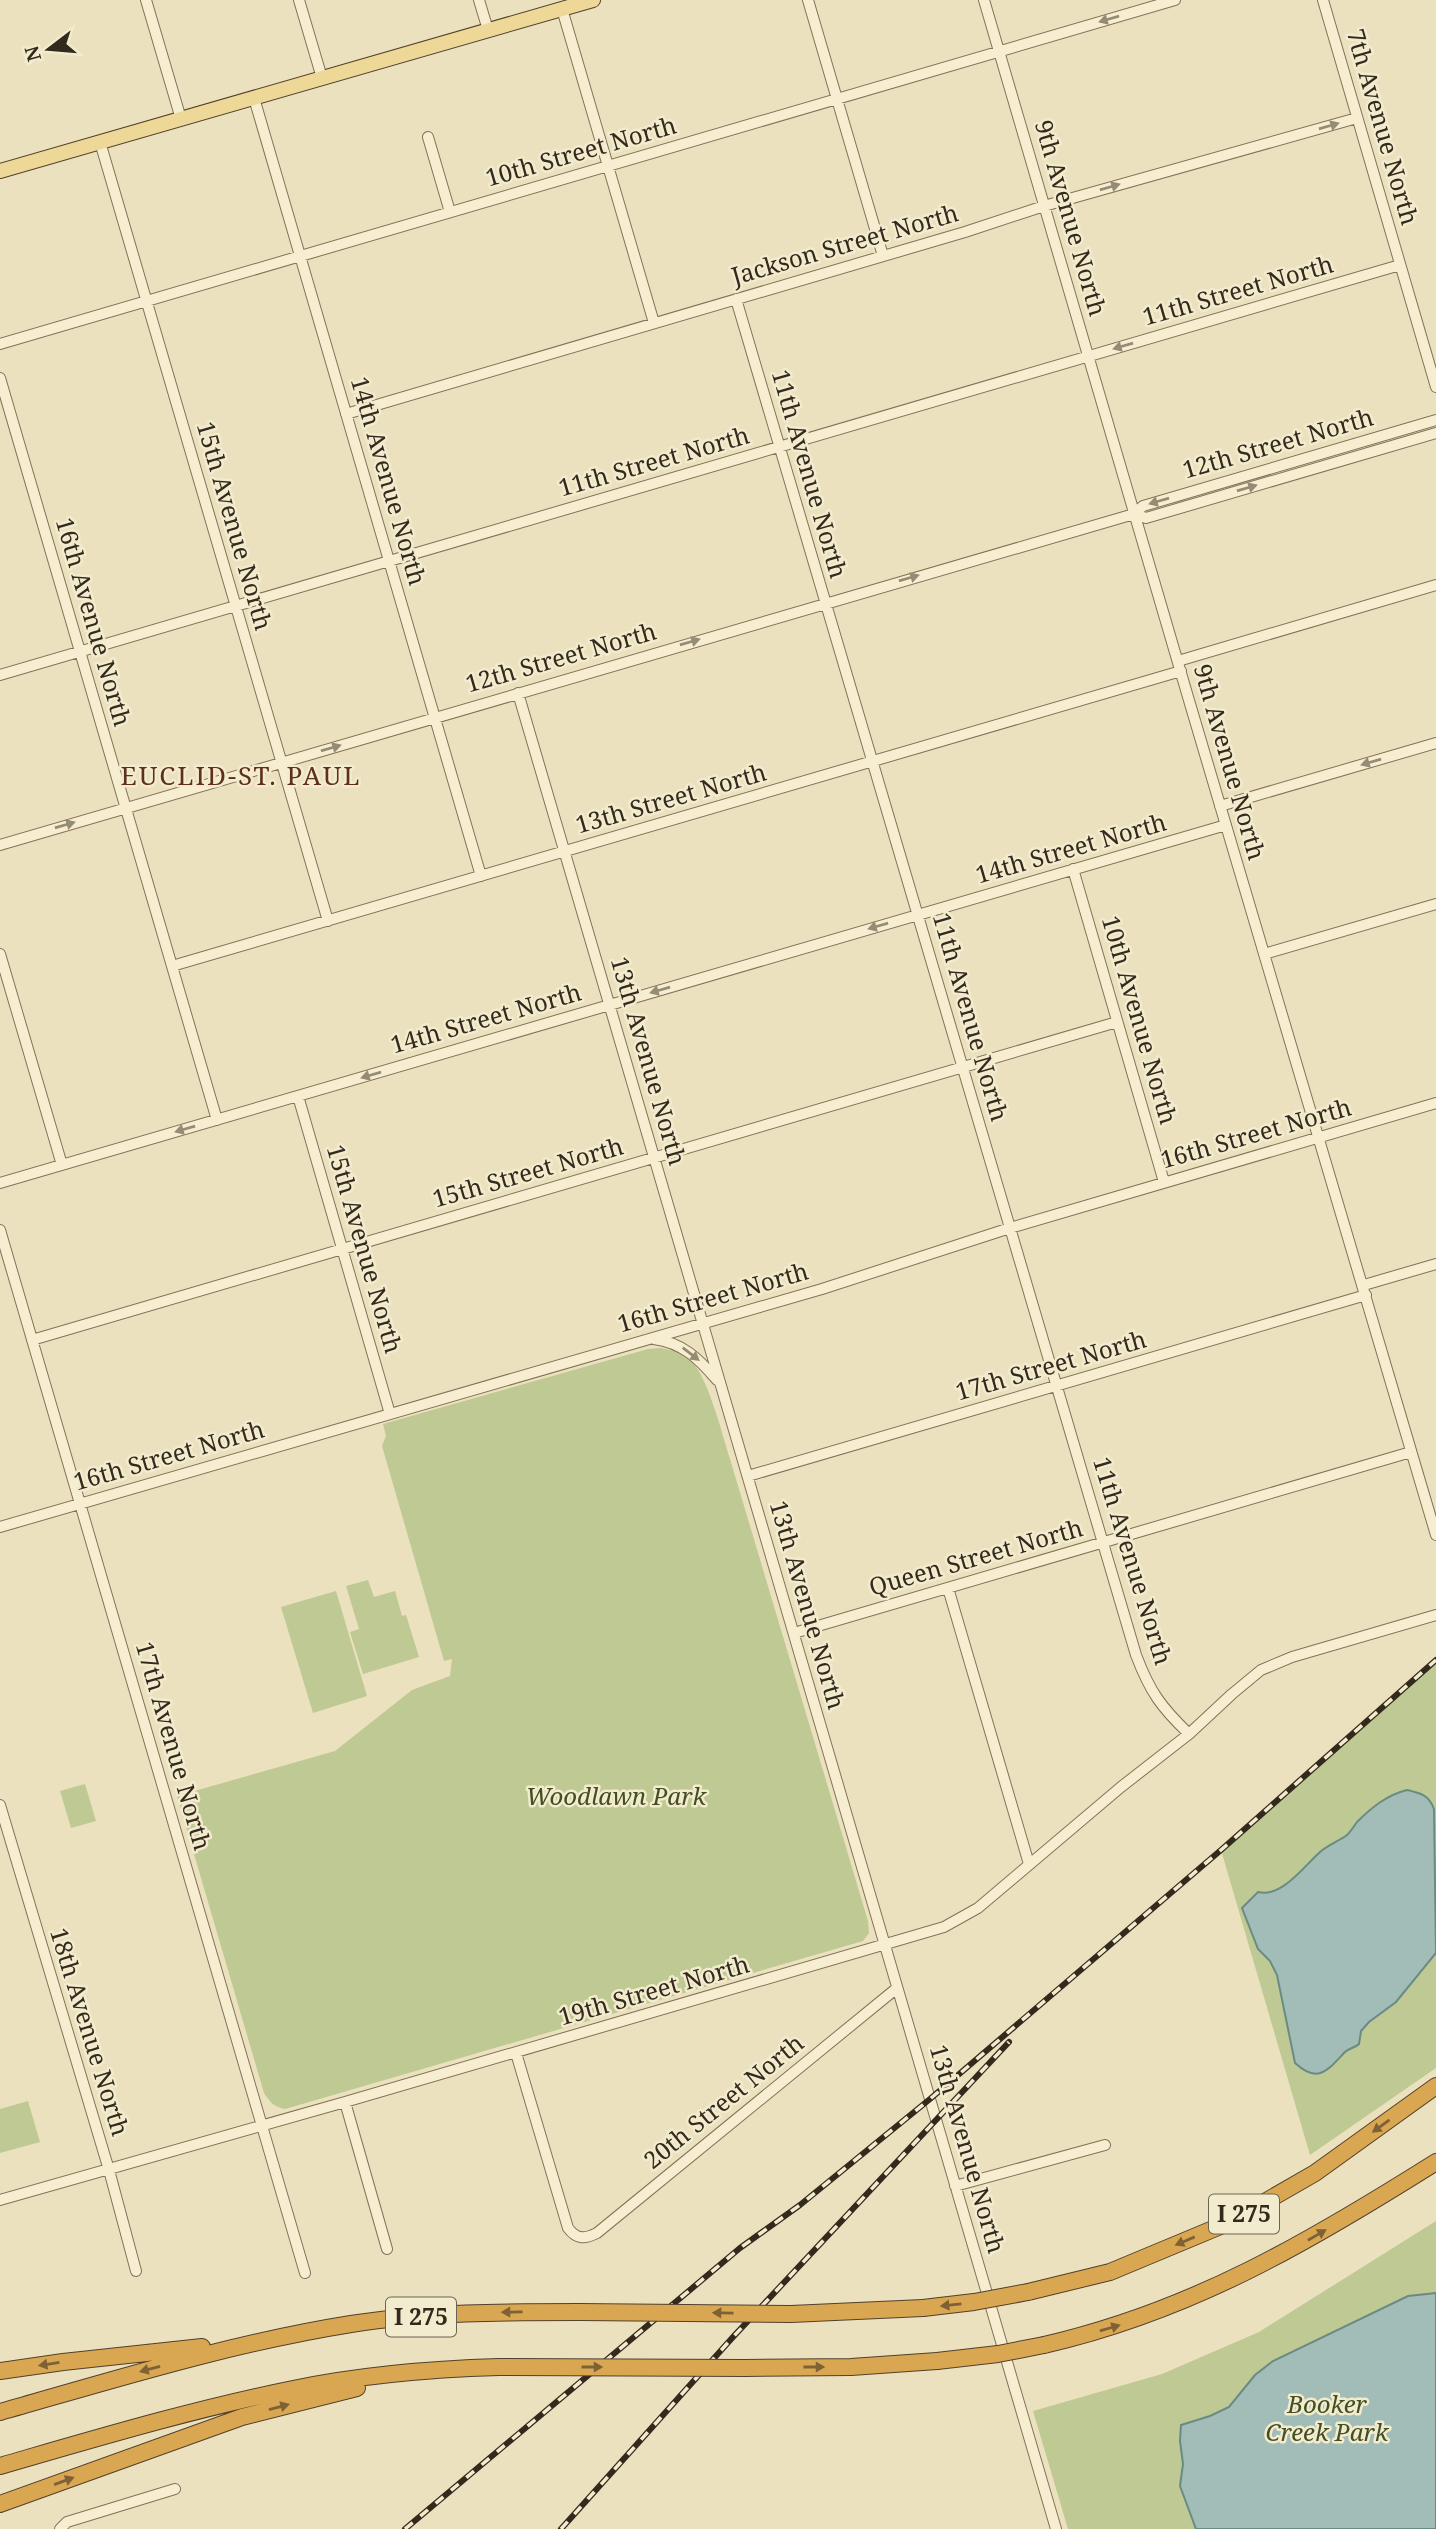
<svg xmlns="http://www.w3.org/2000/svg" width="1436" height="2529" viewBox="0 0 1436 2529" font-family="'Noto Serif',serif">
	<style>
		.green { fill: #bfc993 }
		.water { fill: #a2bdb7; stroke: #6a8a84; stroke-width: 2 }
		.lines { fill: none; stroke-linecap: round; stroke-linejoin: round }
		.minor-casing { stroke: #837258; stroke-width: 12 }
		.major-casing { stroke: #51402c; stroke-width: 16 }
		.highway-casing { stroke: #51402c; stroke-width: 18 }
		.minor { stroke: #f7eed1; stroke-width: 10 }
		.major { stroke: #eed897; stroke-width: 14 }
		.highway { stroke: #d9a651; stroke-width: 16 }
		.rail-casing { stroke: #33291c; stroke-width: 6 }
		.rail { stroke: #f3ebce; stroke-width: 3.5; stroke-dasharray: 10; stroke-linecap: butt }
		.highway-bridge-casing { stroke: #51402c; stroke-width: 18; stroke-linecap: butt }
		.highway-bridge { stroke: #d9a651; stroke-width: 16 }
		.oneway { fill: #958c76 }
		.oneway2 { fill: #7e6134 }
		.labels { text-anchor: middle; stroke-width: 5; stroke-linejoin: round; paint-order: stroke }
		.shield { fill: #f3ebce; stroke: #6d6351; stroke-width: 2 }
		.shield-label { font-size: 23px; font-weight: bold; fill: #33291c }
		.street-label { font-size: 24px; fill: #33291c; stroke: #f3ebce }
		.park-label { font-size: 24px; font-style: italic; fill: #414f23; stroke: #f3ebce }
		.neighbourhood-label { font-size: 26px; letter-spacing: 2px; fill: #5e2f1d; stroke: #f3ebce }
	</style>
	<rect width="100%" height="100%" fill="#ebe1bf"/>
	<path class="green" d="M 661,1348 C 670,1350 679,1351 687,1357 C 707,1371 722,1434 730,1459 L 868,1921 L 869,1933 L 863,1941 L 285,2109 C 274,2107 270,2102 264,2093 L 177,1796 L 335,1751 L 412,1690 L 450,1676 L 452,1659 L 444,1661 L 382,1446 L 386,1436 L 383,1424 L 648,1349 Z
		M 368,1580 L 374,1597 L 395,1591 L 402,1616 L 406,1615 L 419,1657 L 363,1674 L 350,1632 L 359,1629 L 346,1586 Z
		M 336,1591 L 367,1696 L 313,1713 L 281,1607 Z
		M 1436,1660 L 1436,2068 L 1310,2155 L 1221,1850 Z
		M 85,1784 L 96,1821 L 71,1828 L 60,1791 Z
		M 28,2101 L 40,2142 L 0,2153 L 0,2109 Z
		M 1436,2221 L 1436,2529 L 1068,2529 L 1033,2411 L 1162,2374 L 1259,2332 Z"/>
	<path class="water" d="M 1407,1790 C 1420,1793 1429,1795 1434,1809 L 1436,1953 L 1396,2002 L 1369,2022 L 1361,2031 L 1359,2044 C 1355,2048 1349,2048 1345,2052 C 1327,2071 1318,2084 1295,2063 L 1277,1975 L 1270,1961 L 1258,1949 L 1242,1908 L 1258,1892 C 1282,1898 1304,1866 1320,1852 C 1328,1845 1339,1841 1347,1835 C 1351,1831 1354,1826 1357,1822 C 1372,1807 1387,1795 1407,1790 Z
		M 1436,2293 L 1436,2529 L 1196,2529 L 1180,2486 L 1183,2464 L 1180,2441 L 1181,2425 L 1210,2416 L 1229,2407 L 1255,2375 L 1273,2361 L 1408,2296 Z"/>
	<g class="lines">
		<defs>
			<path id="minor" d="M 146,0 L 181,119
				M 299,0 L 322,78
				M 479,0 L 488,30
				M 808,0 L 883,256
				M 984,0 C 1133,512 1284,1024 1436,1535
				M 1323,0 L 1436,387
				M 562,9 L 654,323
				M 254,98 L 481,876
				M 428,137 L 450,212
				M 100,142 L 328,921
				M 736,299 L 1136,1655 C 1150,1692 1161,1707 1189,1734
				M 0,344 L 1175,0
				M 0,378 L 217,1120
				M 346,414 L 965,232 L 1044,206 L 1357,118
				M 1134,514 L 1146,518 L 1436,433
				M 1178,661 L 1436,585
				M 0,675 L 1400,265
				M 518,693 L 1056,2529
				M 1220,806 L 1436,743
				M 0,845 L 1134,514 L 1143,506 L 1436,420
				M 1073,869 L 1164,1182
				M 0,954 L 62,1165
				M 1264,954 L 1436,904
				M 172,966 L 1181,671
				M 298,1096 L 390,1414
				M 0,1183 L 1226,825
				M 0,1230 L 305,2273
				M 1364,1285 L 1436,1264
				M 654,1339 C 683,1343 698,1358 717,1380
				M 32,1340 L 1117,1022
				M 748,1476 L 1366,1295
				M 0,1527 L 822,1289 L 1010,1228 L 1436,1103
				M 948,1588 L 1029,1864
				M 794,1633 L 1411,1452
				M 0,1805 L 109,2170 L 136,2271
				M 516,2053 L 568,2228 C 577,2240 585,2239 597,2233 L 897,1988
				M 345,2102 L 387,2249
				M 955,2186 L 1105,2145
				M 0,2200 L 345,2102 L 944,1927 L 978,1908 L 1121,1787 L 1189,1734 L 1232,1694 L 1261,1670 L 1292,1657 L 1436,1615
				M 60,2529 L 67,2522 L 175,2489"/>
			<path id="major" d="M 0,171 L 593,0"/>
			<path id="highway" d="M 1028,2292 L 1110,2272 L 1230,2222 L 1315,2173 L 1436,2086
				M 791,2314 L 923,2308
				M 1044,2345 C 1192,2311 1309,2242 1436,2162
				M 745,2368 L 851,2367 L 937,2361
				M 0,2371 L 63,2362 L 202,2347
				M 0,2412 C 116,2379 232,2343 351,2324 C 427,2312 504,2312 580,2312
				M 0,2466 C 97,2438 194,2409 293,2389 C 361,2375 430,2369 499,2367
				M 0,2504 L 242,2417 L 357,2388"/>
		</defs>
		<use href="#minor" class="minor-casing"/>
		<use href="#major" class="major-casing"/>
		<use href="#highway" class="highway-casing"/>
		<use href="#minor" class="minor"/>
		<use href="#major" class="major"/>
		<use href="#highway" class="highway"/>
		<defs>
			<path id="rail" d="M 405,2529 L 740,2248 L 800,2205 L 930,2099 L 1221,1850 L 1436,1660
				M 561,2529 L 733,2337 L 1009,2042"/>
		</defs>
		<use href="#rail" class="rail-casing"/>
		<use href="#rail" class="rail"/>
		<defs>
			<path id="highway-bridge" d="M 923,2308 L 974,2302 L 1028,2292
				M 580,2312 L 791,2314
				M 937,2361 L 998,2354 L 1044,2345
				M 499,2367 L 745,2368"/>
		</defs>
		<use href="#highway-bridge" class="highway-bridge-casing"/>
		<use href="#highway-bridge" class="highway-bridge"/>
	</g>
	<defs><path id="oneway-solid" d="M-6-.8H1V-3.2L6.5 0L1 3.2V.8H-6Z" transform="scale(1.75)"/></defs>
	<g class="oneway">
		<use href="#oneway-solid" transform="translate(1109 19) rotate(164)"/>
		<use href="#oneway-solid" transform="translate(1329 126) rotate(-16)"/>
		<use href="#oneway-solid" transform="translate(1110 187) rotate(-16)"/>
		<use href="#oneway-solid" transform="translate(1123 346) rotate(164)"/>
		<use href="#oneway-solid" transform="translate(1247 488) rotate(-16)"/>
		<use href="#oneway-solid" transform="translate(1159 501) rotate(164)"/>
		<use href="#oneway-solid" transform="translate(909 578) rotate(-16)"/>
		<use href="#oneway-solid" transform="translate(690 642) rotate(-16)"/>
		<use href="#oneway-solid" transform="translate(331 748) rotate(-16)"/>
		<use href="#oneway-solid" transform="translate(1371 762) rotate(164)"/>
		<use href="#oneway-solid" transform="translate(65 825) rotate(-16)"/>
		<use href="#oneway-solid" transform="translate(878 926) rotate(164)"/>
		<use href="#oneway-solid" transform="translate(660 990) rotate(164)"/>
		<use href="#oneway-solid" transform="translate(371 1075) rotate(164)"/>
		<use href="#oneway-solid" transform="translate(185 1129) rotate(164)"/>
		<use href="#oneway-solid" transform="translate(691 1354) rotate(38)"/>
	</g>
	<g class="oneway2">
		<use href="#oneway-solid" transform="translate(1381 2126) rotate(144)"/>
		<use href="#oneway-solid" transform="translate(1317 2235) rotate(-30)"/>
		<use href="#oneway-solid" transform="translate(1185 2241) rotate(157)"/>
		<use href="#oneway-solid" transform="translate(951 2305) rotate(174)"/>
		<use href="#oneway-solid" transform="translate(512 2312) rotate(179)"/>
		<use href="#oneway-solid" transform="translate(723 2313) rotate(-179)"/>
		<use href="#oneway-solid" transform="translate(1110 2328) rotate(-16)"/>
		<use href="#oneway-solid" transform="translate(49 2364) rotate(171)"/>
		<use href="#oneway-solid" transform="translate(592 2367)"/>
		<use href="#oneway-solid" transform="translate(814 2367)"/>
		<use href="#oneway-solid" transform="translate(150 2369) rotate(165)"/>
		<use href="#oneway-solid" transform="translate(279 2407) rotate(-15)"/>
		<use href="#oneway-solid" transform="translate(64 2481) rotate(-20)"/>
	</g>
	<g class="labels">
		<g class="shield">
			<rect x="1209" y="2194.5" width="70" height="39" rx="5"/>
			<rect x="386" y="2297.5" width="70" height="39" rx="5"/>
		</g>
		<g class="shield-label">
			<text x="1244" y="2222">I 275</text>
			<text x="421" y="2325">I 275</text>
		</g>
		<g class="street-label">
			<text transform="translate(1382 127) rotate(74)" y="8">7th Avenue North</text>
			<text transform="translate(581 152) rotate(-16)" y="8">10th Street North</text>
			<text transform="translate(1070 218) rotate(74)" y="8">9th Avenue North</text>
			<text transform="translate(845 245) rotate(-16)" y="8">Jackson Street North</text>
			<text transform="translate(1238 291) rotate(-16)" y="8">11th Street North</text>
			<text transform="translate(1278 444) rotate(-16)" y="8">12th Street North</text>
			<text transform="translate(654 462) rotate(-16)" y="8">11th Street North</text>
			<text transform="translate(809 474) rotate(74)" y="8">11th Avenue North</text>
			<text transform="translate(388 481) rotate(74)" y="8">14th Avenue North</text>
			<text transform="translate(234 526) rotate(74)" y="8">15th Avenue North</text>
			<text transform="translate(93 622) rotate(74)" y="8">16th Avenue North</text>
			<text transform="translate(561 658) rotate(-16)" y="8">12th Street North</text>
			<text transform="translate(1229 762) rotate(74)" y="8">9th Avenue North</text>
			<text transform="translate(671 799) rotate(-16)" y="8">13th Street North</text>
			<text transform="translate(1071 849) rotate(-16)" y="8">14th Street North</text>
			<text transform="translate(970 1017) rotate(74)" y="8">11th Avenue North</text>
			<text transform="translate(486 1019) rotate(-16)" y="8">14th Street North</text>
			<text transform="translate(1139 1020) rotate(74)" y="8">10th Avenue North</text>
			<text transform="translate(648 1061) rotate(74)" y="8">13th Avenue North</text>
			<text transform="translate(1256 1134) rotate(-16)" y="8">16th Street North</text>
			<text transform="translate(528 1173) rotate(-16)" y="8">15th Street North</text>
			<text transform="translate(364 1249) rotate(74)" y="8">15th Avenue North</text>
			<text transform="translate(713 1298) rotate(-16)" y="8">16th Street North</text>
			<text transform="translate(1051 1366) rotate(-16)" y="8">17th Street North</text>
			<text transform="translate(169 1456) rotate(-16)" y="8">16th Street North</text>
			<text transform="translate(976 1558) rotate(-16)" y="8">Queen Street North</text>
			<text transform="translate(1132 1561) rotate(73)" y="8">11th Avenue North</text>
			<text transform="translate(807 1605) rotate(74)" y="8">13th Avenue North</text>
			<text transform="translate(173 1746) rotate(74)" y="8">17th Avenue North</text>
			<text transform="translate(654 1991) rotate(-16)" y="8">19th Street North</text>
			<text transform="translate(89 2032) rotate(73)" y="8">18th Avenue North</text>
			<text transform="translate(724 2102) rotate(-39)" y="8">20th Street North</text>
			<text transform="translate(967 2149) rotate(74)" y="8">13th Avenue North</text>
		</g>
		<g class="park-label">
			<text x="616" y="1805">Woodlawn Park</text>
			<text x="1327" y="2413">Booker<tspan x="1327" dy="28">Creek Park</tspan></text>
		</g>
		<g class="neighbourhood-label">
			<text x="241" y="785">EUCLID-ST. PAUL</text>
		</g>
	</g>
	<g transform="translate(49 49) rotate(254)" stroke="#f3ebce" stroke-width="5" paint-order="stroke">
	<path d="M0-5L12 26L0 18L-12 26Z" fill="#33291c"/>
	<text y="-10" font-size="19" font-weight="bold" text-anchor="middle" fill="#33291c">N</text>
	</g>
</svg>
